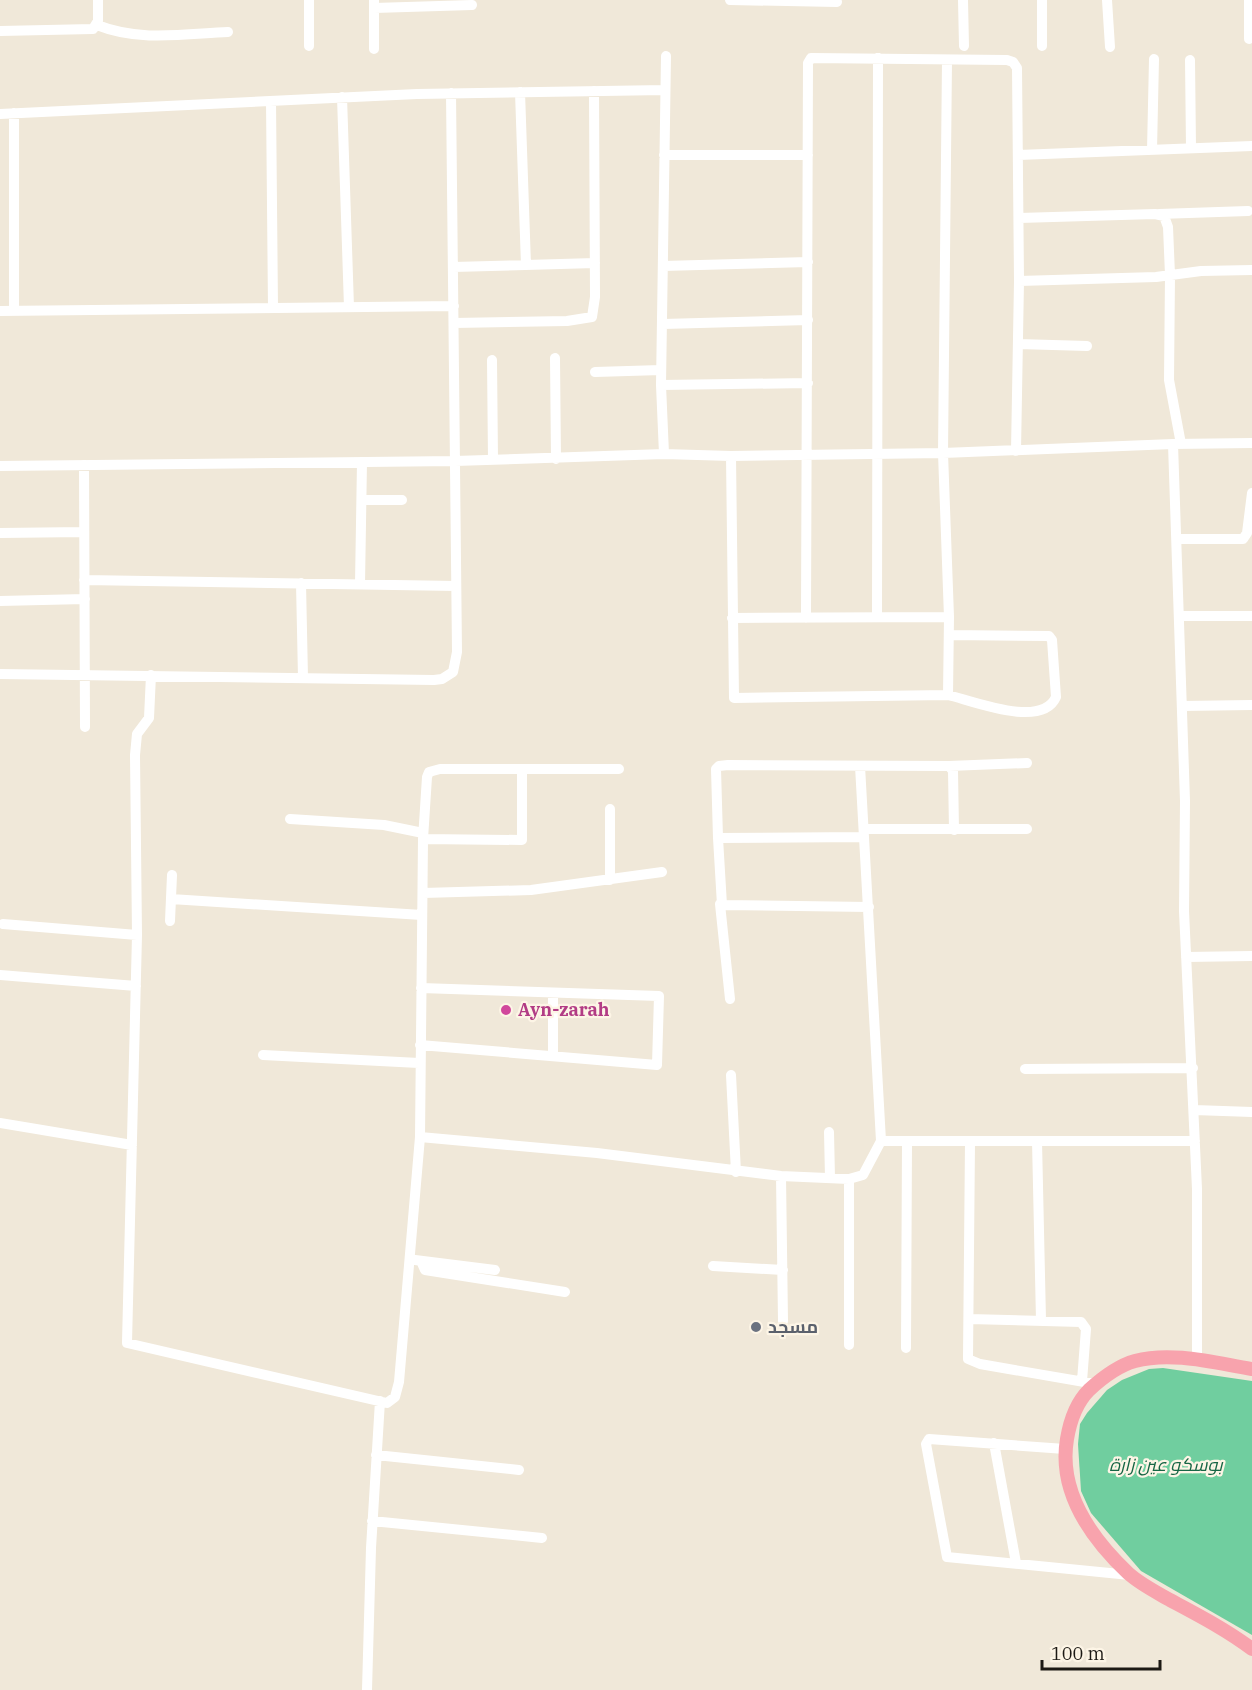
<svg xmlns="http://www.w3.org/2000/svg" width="1252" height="1690" viewBox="0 0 1252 1690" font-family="'IBM Plex Serif',Cairo,serif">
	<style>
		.green { fill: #70ce9f }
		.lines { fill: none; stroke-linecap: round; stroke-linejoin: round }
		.minor { stroke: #fff; stroke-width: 10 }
		.major { stroke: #f8a3ad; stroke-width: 14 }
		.hotel-dot { fill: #d1479c; stroke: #fdf5e6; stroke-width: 2 }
		.worship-dot { fill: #6b7280; stroke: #fdf5e6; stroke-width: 2 }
		.labels { text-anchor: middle; stroke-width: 4.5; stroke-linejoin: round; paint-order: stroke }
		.hotel-label { font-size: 18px; font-weight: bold; fill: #b23c85; stroke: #fdf5e6; text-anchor: start }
		.worship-label { font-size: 18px; font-weight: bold; fill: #5b616d; stroke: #fdf5e6; text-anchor: start }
		.park-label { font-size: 18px; font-style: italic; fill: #176645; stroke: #fdf5e6 }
	</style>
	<rect width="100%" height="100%" fill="#f0e8d9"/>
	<path class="green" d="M 1163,1368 L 1252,1381 L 1252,1635 L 1141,1571 L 1091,1513 L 1081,1491 L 1078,1444 L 1080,1424 L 1087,1413 L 1107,1390 L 1122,1380 L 1149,1369 Z"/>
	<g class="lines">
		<path class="minor" d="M 730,0 L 837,2
			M 963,0 L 964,46
			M 1107,0 L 1110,47
			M 1249,0 L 1249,39
			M 374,8 L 472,5
			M 97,25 C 139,42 184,34 228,32
			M 0,31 L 93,29 L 98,21 L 98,0
			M 309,46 L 309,0
			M 1042,46 L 1042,0
			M 374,49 L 374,0
			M 1190,60 L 1191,148
			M 520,92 L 526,265
			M 342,97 L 349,307
			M 271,101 L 273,308
			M 0,114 L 417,94 L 665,90
			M 1152,150 L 1154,59
			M 664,155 L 808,155
			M 1018,155 L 1252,146
			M 1159,214 L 1248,211
			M 1019,218 L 1155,214 L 1164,216 L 1168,227 L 1170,275 L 1169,380 L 1181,444
			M 663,266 L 808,262
			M 453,267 L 595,263
			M 1019,281 L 1156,277 L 1201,271 L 1252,270
			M 14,310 L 14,113
			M 0,311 L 454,306
			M 454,323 L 567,321 L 592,317 L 595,297 L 594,91
			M 663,324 L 808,320
			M 1018,344 L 1087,346
			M 555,358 L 556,459
			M 492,360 L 493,460
			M 595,372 L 661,370
			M 661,385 L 808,383
			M 664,454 L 661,385 L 666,56
			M 731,456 L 734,698 L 948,695 L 949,617 L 943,453 L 947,60
			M 84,465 L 85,727
			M 0,466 L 455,461 L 664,454 L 731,456 L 943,453 L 1173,444
			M 362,500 L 402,500
			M 0,533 L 84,532
			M 1177,539 L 1243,539 L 1247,533 L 1252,493
			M 84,580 L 456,586
			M 301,583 L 303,678
			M 360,584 L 362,462
			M 0,601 L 85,599
			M 1181,616 L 1252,616
			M 877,617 L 878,58
			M 732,618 L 949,617
			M 806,618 L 808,63 L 811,58 L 1007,60 L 1013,62 L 1017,68 L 1019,281 L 1016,451
			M 0,674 L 434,680 L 442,679 L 453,672 L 457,652 L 451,93
			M 948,695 C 973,701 1042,729 1056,697 L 1052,640 L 1049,636 L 949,635
			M 1182,706 L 1252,705
			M 949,766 L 953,771 L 954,830
			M 610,809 L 610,880
			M 290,819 L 384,825 L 423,833
			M 864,829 L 1027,829
			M 864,837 L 718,838 L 716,769 L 719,766 L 728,765 L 949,766 L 1027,763
			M 718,838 L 722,905 L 869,907
			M 423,839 L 522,840 L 522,769
			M 423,893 L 531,890 L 662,872
			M 171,899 L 422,915
			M 720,904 L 730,999
			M 170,921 L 172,875
			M 3,924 L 137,935 L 127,1343 L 387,1403 L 395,1397 L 399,1382 L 420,1137 L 423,839 L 427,777 L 429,772 L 440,769 L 619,769
			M 137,935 L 135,755 L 137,734 L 149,718 L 151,675
			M 1186,957 L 1252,956
			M 0,975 L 136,986
			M 420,1045 L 657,1065 L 659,996 L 421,988
			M 263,1055 L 419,1063
			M 553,1056 L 553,993
			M 1025,1069 L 1193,1068
			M 731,1075 L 736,1172
			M 1194,1110 L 1252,1112
			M 0,1123 L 132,1145
			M 829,1132 L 830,1178
			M 420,1137 L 597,1153 L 781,1176 L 849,1179 L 863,1175 L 881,1141 L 860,766
			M 881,1141 L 1195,1141
			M 1037,1141 L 1041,1320
			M 970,1142 L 968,1359 L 980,1364 L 1096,1384
			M 781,1176 L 783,1321
			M 415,1260 L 495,1270
			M 421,1261 L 425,1270 L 565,1292
			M 713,1266 L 783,1270
			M 969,1319 L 1081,1322 L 1086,1329 L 1082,1381
			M 849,1345 L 849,1179
			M 906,1348 L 907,1142
			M 1197,1360 L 1197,1189 L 1184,911 L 1185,801 L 1173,444 L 1252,443
			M 994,1443 L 1016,1563
			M 1065,1449 L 929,1439 L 926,1444 L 947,1557 L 1130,1575
			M 376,1455 L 519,1470
			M 372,1521 L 542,1538
			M 367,1690 L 371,1548 L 380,1401"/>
		<path class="major" d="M 1252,1369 C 1215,1363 1172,1351 1135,1361 C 1117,1366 1102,1378 1089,1390 C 1076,1403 1070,1421 1067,1439 C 1058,1492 1091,1538 1128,1573 C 1140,1584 1156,1592 1170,1600 C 1198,1615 1227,1630 1252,1649"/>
	</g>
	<circle class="hotel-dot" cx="506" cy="1010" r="6"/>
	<circle class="worship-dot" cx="756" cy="1327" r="6"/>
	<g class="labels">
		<g class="hotel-label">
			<text x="518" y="1016">Ayn-zarah</text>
		</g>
		<g class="worship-label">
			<text x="768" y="1333">مسجد</text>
		</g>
		<g class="park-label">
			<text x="1166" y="1471">بوسكو عين زارة</text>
		</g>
	</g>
	<path d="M1042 1660v9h118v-9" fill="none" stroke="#1c1914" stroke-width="3"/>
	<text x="1051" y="1660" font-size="18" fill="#1c1914" stroke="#fdf5e6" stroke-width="4.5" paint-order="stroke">100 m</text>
</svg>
